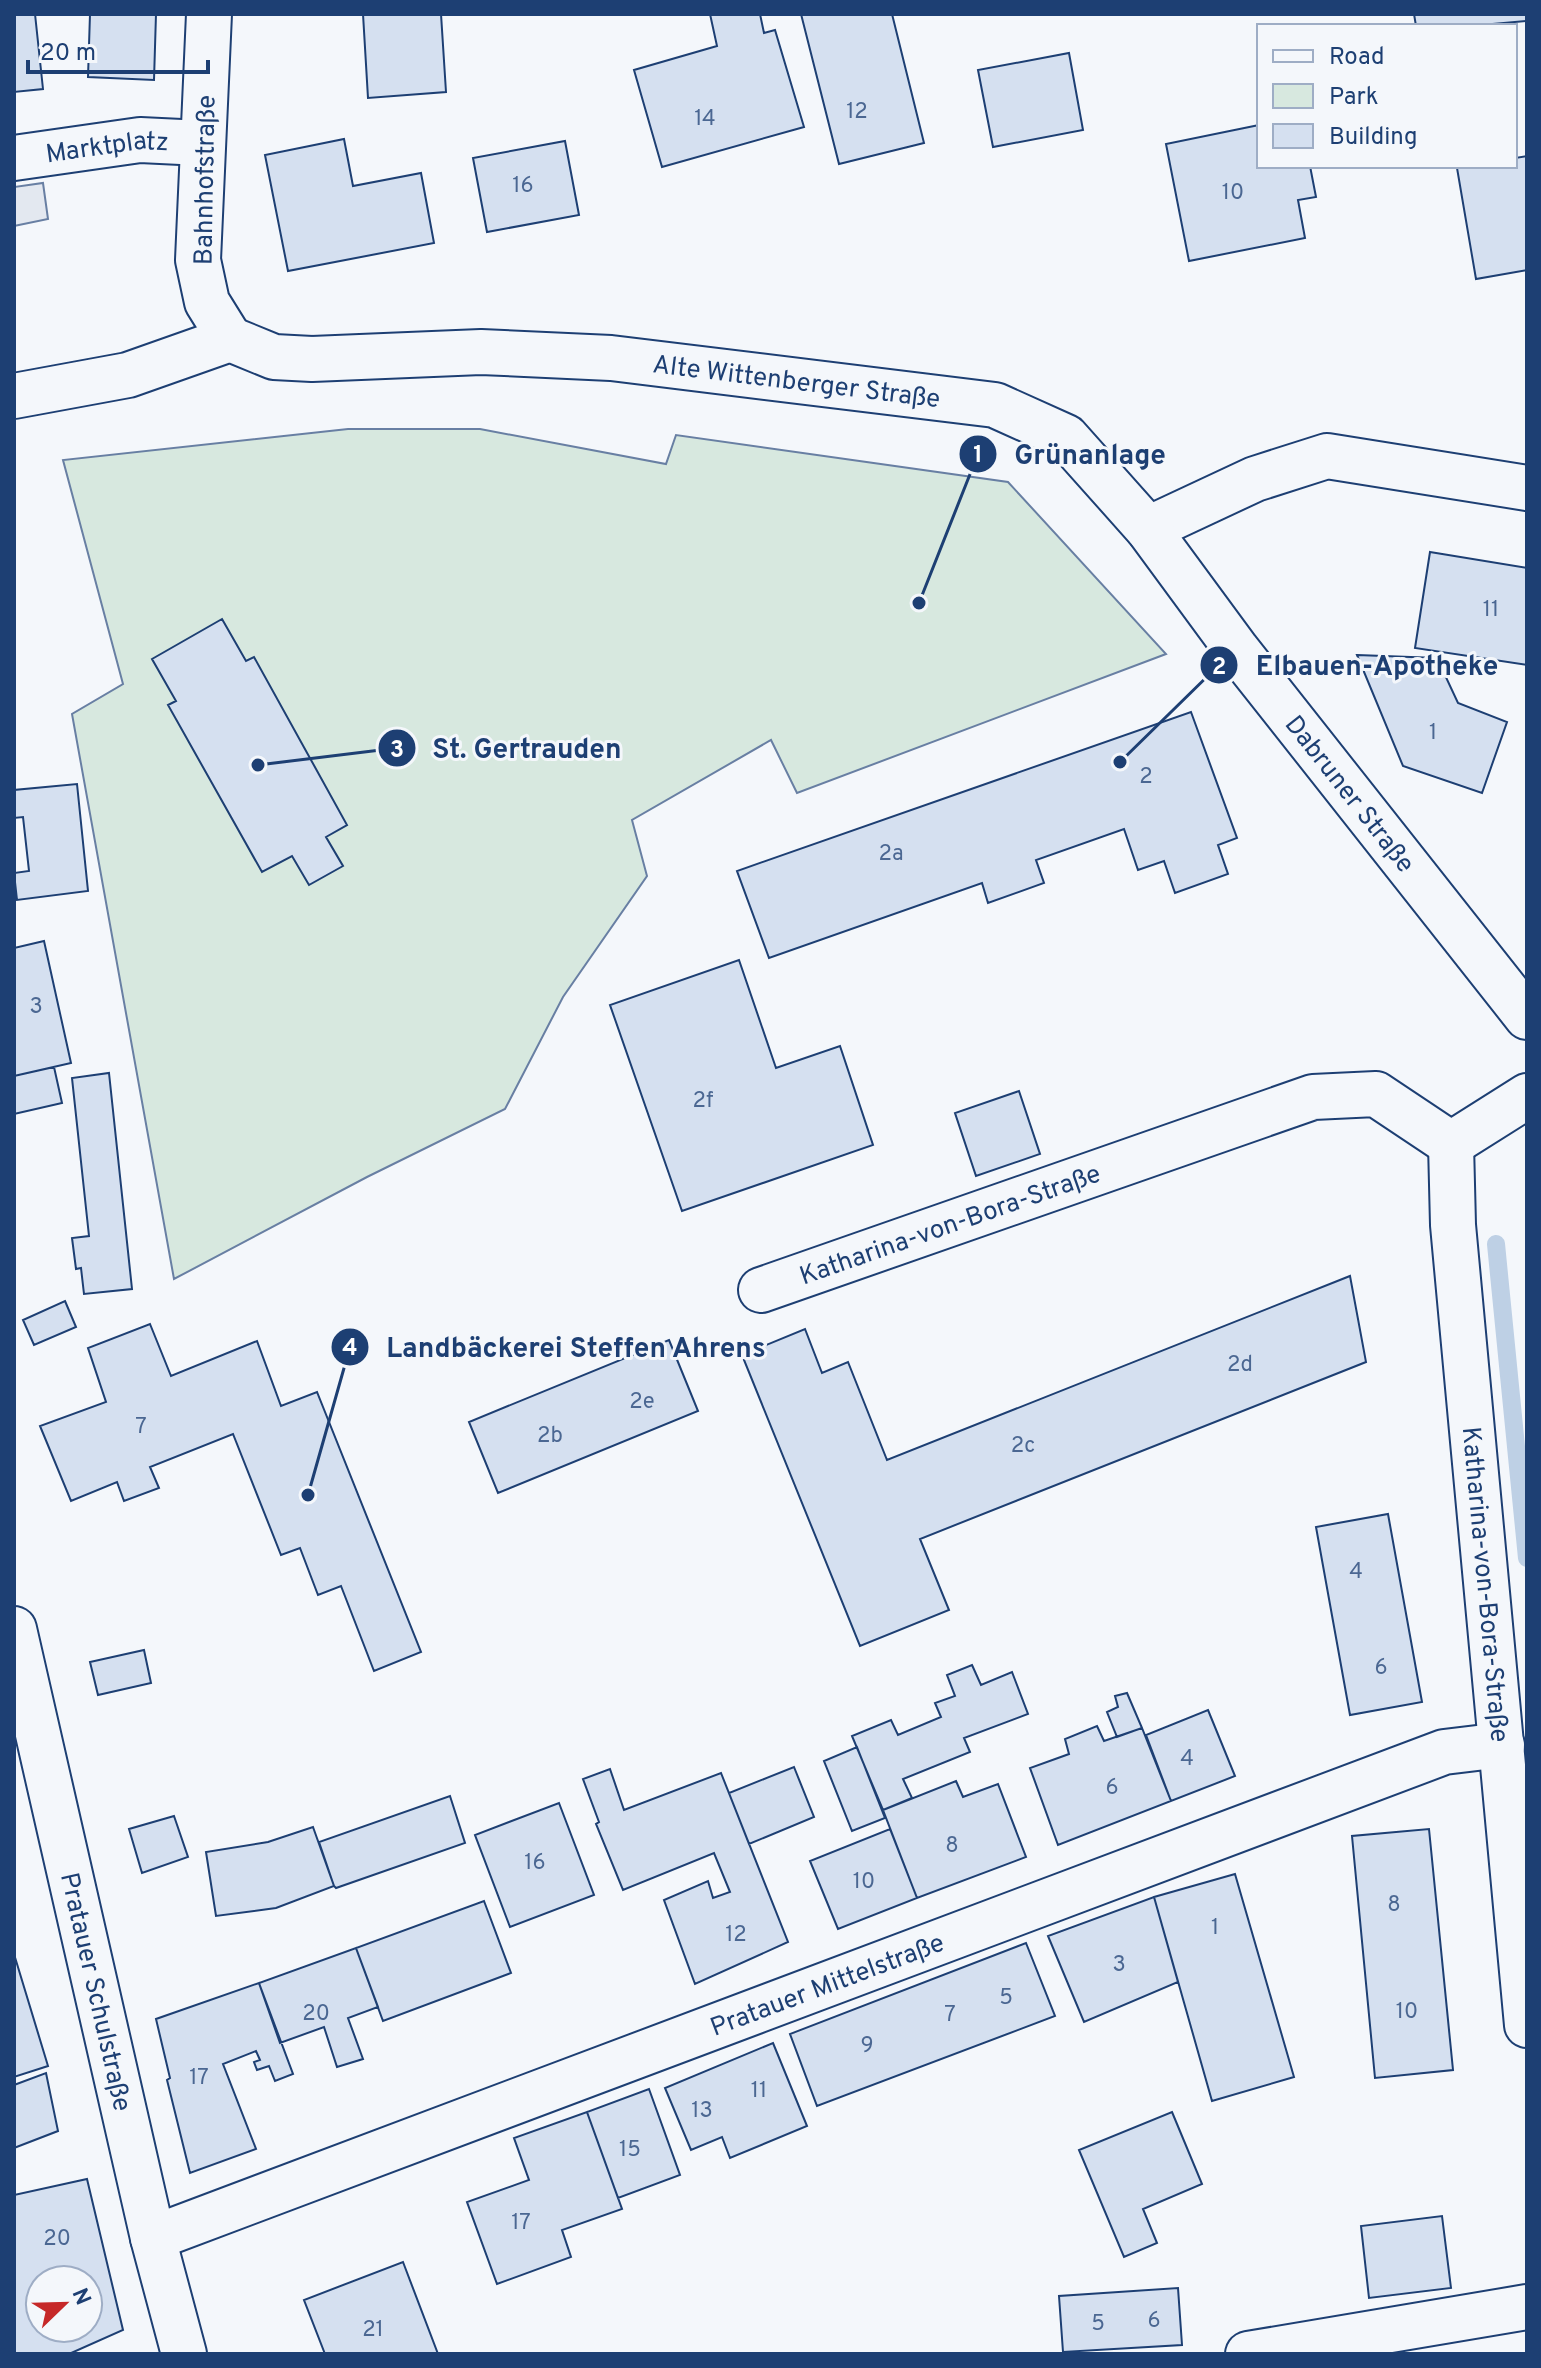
<svg xmlns="http://www.w3.org/2000/svg" width="1541" height="2368" viewBox="0 0 1541 2368" font-family="Overpass,sans-serif">
	<style>
		.green { fill: #d7e8df; stroke: #687fa3; stroke-width: 2 }
		.parking { fill: #e3e8f0; stroke: #687fa3; stroke-width: 2 }
		.lines { fill: none; stroke-linecap: round; stroke-linejoin: round }
		.stream { stroke: #bed0e5; stroke-width: 18 }
		.building { fill: #d5e0f0; stroke: #1d3f73; stroke-width: 2; fill-rule: evenodd }
		.minor-casing { stroke: #1d3f73; stroke-width: 48 }
		.tertiary-casing { stroke: #1d3f73; stroke-width: 48 }
		.minor { stroke: #f4f7fb; stroke-width: 44 }
		.tertiary { stroke: #f4f7fb; stroke-width: 44 }
		.labels { text-anchor: middle; stroke-width: 6; stroke-linejoin: round; paint-order: stroke }
		.number-label { font-size: 22px; fill: #4b6792 }
		.street-label { font-size: 26px; fill: #1d3f73; stroke: #f4f7fb }
		.leader { fill: none; stroke: #1d3f73; stroke-width: 3 }
		.callout-dot { fill: #1d3f73; stroke: #f4f7fb; stroke-width: 3 }
		.mark-label { font-size: 24px; text-anchor: middle; font-weight: bold; fill: #fff }
		.callout-label { font-size: 28px; text-anchor: middle; font-weight: bold; fill: #1d3f73; stroke: #f4f7fb; stroke-width: 6; stroke-linejoin: round; paint-order: stroke }
	</style>
	<rect width="100%" height="100%" fill="#f4f7fb"/>
	<path class="green" d="M 348,429 L 480,429 L 666,464 L 676,435 L 1008,482 L 1166,654 L 797,793 L 771,740 L 632,820 L 647,876 L 563,997 L 505,1109 L 367,1177 L 174,1279 L 72,714 L 123,684 L 63,460 Z"/>
	<path class="parking" d="M 43,183 L 48,219 L 14,226 L 14,187 Z"/>
	<g class="lines">
		<path class="stream" d="M 1496,1244 L 1527,1558"/>
	</g>
	<path class="building" d="M 14,14 L 35,14 L 43,89 L 14,92 Z
		M 90,14 L 156,14 L 154,80 L 88,77 Z
		M 363,14 L 441,14 L 446,92 L 368,98 Z
		M 710,14 L 760,14 L 764,33 L 775,30 L 804,127 L 662,167 L 634,70 L 717,46 Z
		M 801,14 L 892,14 L 924,143 L 839,164 Z
		M 1414,14 L 1527,14 L 1527,21 L 1470,26 L 1416,26 Z
		M 1069,53 L 1083,130 L 993,147 L 978,70 Z
		M 1259,125 L 1259,166 L 1310,166 L 1316,197 L 1298,200 L 1305,238 L 1189,261 L 1166,144 Z
		M 344,139 L 353,186 L 421,173 L 434,243 L 288,271 L 265,155 Z
		M 565,141 L 579,215 L 487,232 L 473,158 Z
		M 1527,156 L 1527,270 L 1476,279 L 1457,168 L 1515,166 L 1515,158 Z
		M 1430,552 L 1527,568 L 1527,665 L 1415,648 Z
		M 222,619 L 246,661 L 254,657 L 347,825 L 326,837 L 343,866 L 309,885 L 292,856 L 262,872 L 168,705 L 176,701 L 152,659 Z
		M 1357,655 L 1437,658 L 1458,703 L 1507,722 L 1482,793 L 1403,766 Z
		M 1191,712 L 1237,838 L 1218,845 L 1228,874 L 1175,893 L 1164,861 L 1138,870 L 1124,829 L 1036,860 L 1044,883 L 988,903 L 982,883 L 769,958 L 737,871 Z
		M 77,784 L 88,891 L 17,900 L 14,873 L 29,871 L 23,817 L 14,818 L 14,790 Z
		M 44,941 L 71,1063 L 14,1076 L 14,948 Z
		M 739,960 L 776,1068 L 840,1046 L 873,1145 L 682,1211 L 610,1005 Z
		M 54,1067 L 62,1103 L 14,1114 L 14,1076 Z
		M 109,1073 L 132,1289 L 84,1294 L 81,1268 L 76,1269 L 72,1238 L 89,1236 L 72,1078 Z
		M 1019,1091 L 1040,1154 L 976,1176 L 955,1113 Z
		M 1350,1276 L 1366,1362 L 920,1539 L 949,1610 L 860,1646 L 742,1355 L 805,1329 L 822,1373 L 848,1362 L 887,1460 Z
		M 65,1301 L 76,1327 L 34,1345 L 23,1320 Z
		M 150,1324 L 171,1376 L 257,1341 L 281,1406 L 317,1392 L 421,1652 L 374,1671 L 341,1586 L 318,1595 L 300,1548 L 281,1555 L 233,1434 L 150,1467 L 159,1488 L 124,1501 L 117,1482 L 71,1501 L 40,1426 L 106,1402 L 88,1348 Z
		M 669,1340 L 698,1411 L 498,1493 L 469,1422 Z
		M 1388,1514 L 1422,1702 L 1350,1715 L 1316,1527 Z
		M 144,1650 L 151,1683 L 98,1695 L 90,1662 Z
		M 972,1665 L 981,1685 L 1012,1672 L 1028,1714 L 964,1738 L 970,1752 L 903,1779 L 912,1798 L 883,1810 L 852,1736 L 891,1720 L 898,1735 L 941,1717 L 935,1703 L 955,1696 L 947,1675 Z
		M 1127,1693 L 1142,1728 L 1117,1737 L 1107,1712 L 1118,1707 L 1115,1696 Z
		M 1208,1710 L 1235,1776 L 1171,1801 L 1146,1735 Z
		M 1097,1726 L 1104,1741 L 1142,1728 L 1171,1801 L 1058,1845 L 1030,1768 L 1069,1754 L 1065,1739 Z
		M 857,1747 L 885,1818 L 852,1831 L 824,1761 Z
		M 794,1767 L 814,1817 L 749,1844 L 729,1793 Z
		M 610,1769 L 624,1810 L 721,1773 L 788,1942 L 695,1984 L 664,1900 L 708,1881 L 713,1898 L 730,1892 L 714,1853 L 623,1890 L 596,1824 L 599,1822 L 583,1779 Z
		M 956,1781 L 963,1797 L 998,1784 L 1026,1857 L 917,1898 L 883,1810 Z
		M 450,1796 L 465,1843 L 336,1888 L 334,1886 L 319,1842 Z
		M 559,1803 L 594,1895 L 510,1927 L 475,1835 Z
		M 174,1816 L 188,1857 L 142,1873 L 129,1829 Z
		M 313,1827 L 334,1886 L 276,1908 L 216,1916 L 206,1852 L 268,1842 Z
		M 890,1829 L 917,1898 L 838,1929 L 810,1861 Z
		M 1429,1829 L 1453,2070 L 1375,2078 L 1352,1836 Z
		M 1235,1874 L 1294,2077 L 1212,2101 L 1154,1897 Z
		M 1154,1897 L 1178,1982 L 1084,2022 L 1048,1936 Z
		M 484,1901 L 511,1973 L 383,2021 L 356,1948 Z
		M 1026,1943 L 1055,2016 L 817,2106 L 790,2034 Z
		M 356,1948 L 378,2007 L 348,2018 L 363,2059 L 337,2067 L 324,2027 L 280,2043 L 259,1983 Z
		M 14,1954 L 48,2066 L 14,2077 Z
		M 259,1983 L 293,2074 L 275,2081 L 269,2066 L 257,2070 L 254,2062 L 260,2060 L 256,2051 L 223,2064 L 256,2149 L 190,2173 L 167,2080 L 170,2078 L 156,2019 Z
		M 773,2043 L 807,2126 L 730,2158 L 722,2137 L 691,2150 L 665,2088 Z
		M 46,2073 L 58,2131 L 14,2148 L 14,2085 Z
		M 649,2089 L 680,2175 L 618,2198 L 587,2112 Z
		M 587,2112 L 622,2209 L 562,2230 L 571,2257 L 497,2284 L 467,2202 L 529,2180 L 514,2138 Z
		M 1172,2112 L 1202,2184 L 1143,2209 L 1157,2243 L 1124,2257 L 1079,2150 Z
		M 87,2179 L 123,2330 L 69,2354 L 14,2354 L 14,2195 ZM 40,2280 L 88,2280 L 88,2328 L 40,2328 Z
		M 1442,2216 L 1451,2288 L 1369,2298 L 1361,2226 Z
		M 403,2262 L 438,2354 L 325,2354 L 304,2300 Z
		M 1178,2288 L 1182,2345 L 1063,2352 L 1059,2296 Z"/>
	<g class="lines">
		<defs>
			<g id="minor">
				<path id="s1" d="M 14,158 L 140,140 L 202,143"/>
				<path d="M 1148,529 L 1255,479 L 1327,456 L 1527,488"/>
				<path id="s2" d="M 1451,1144 L 1453,1225 L 1527,2025"/>
				<path d="M 1451,1144 L 1527,1096"/>
				<path id="s3" d="M 761,1290 L 1313,1097 L 1376,1094 L 1451,1144"/>
				<path id="s4" d="M 14,1629 L 153,2238 L 184,2354"/>
				<path id="s5" d="M 153,2238 L 1444,1752 L 1502,1745"/>
				<path d="M 1248,2354 L 1527,2307"/>
			</g>
			<g id="tertiary">
				<path d="M 209,14 L 198,260 L 207,302 L 230,339"/>
				<path id="s6" d="M 14,396 L 128,375 L 230,339 L 274,357 L 312,359 L 481,352 L 611,358 L 995,405 L 1066,437 L 1148,529 L 1237,650 L 1527,1017"/>
			</g>
		</defs>
		<use href="#minor" class="minor-casing"/>
		<use href="#tertiary" class="tertiary-casing"/>
		<use href="#minor" class="minor"/>
		<use href="#tertiary" class="tertiary"/>
	</g>
	<g class="labels">
		<g class="number-label">
			<text x="857" y="118">12</text>
			<text x="705" y="125">14</text>
			<text x="523" y="192">16</text>
			<text x="1233" y="199">10</text>
			<text x="1491" y="616">11</text>
			<text x="1433" y="739">1</text>
			<text x="1146" y="783">2</text>
			<text x="891" y="860">2a</text>
			<text x="36" y="1013">3</text>
			<text x="703" y="1107">2f</text>
			<text x="1240" y="1371">2d</text>
			<text x="642" y="1408">2e</text>
			<text x="141" y="1433">7</text>
			<text x="550" y="1442">2b</text>
			<text x="1023" y="1452">2c</text>
			<text x="1356" y="1578">4</text>
			<text x="1381" y="1674">6</text>
			<text x="1187" y="1765">4</text>
			<text x="1112" y="1794">6</text>
			<text x="952" y="1852">8</text>
			<text x="535" y="1869">16</text>
			<text x="864" y="1888">10</text>
			<text x="1394" y="1911">8</text>
			<text x="1215" y="1934">1</text>
			<text x="736" y="1941">12</text>
			<text x="1119" y="1971">3</text>
			<text x="1006" y="2004">5</text>
			<text x="1407" y="2018">10</text>
			<text x="316" y="2020">20</text>
			<text x="950" y="2021">7</text>
			<text x="867" y="2052">9</text>
			<text x="199" y="2084">17</text>
			<text x="759" y="2097">11</text>
			<text x="702" y="2117">13</text>
			<text x="630" y="2156">15</text>
			<text x="521" y="2229">17</text>
			<text x="57" y="2245">20</text>
			<text x="1154" y="2327">6</text>
			<text x="1098" y="2330">5</text>
			<text x="373" y="2336">21</text>
		</g>
		<g class="street-label">
			<text dy="9" stroke="none"><textPath href="#s1" startOffset="94">Marktplatz</textPath></text>
			<text transform="translate(204 180) rotate(-89)" y="9">Bahnhofstraße</text>
			<text dy="9" stroke="none"><textPath href="#s6" startOffset="796">Alte Wittenberger Straße</textPath></text>
			<text dy="9" stroke="none"><textPath href="#s6" startOffset="1530">Dabruner Straße</textPath></text>
			<text dy="9" stroke="none"><textPath href="#s3" startOffset="200">Katharina-von-Bora-Straße</textPath></text>
			<text dy="9" stroke="none"><textPath href="#s2" startOffset="442">Katharina-von-Bora-Straße</textPath></text>
			<text dy="9" stroke="none"><textPath href="#s5" startOffset="720">Pratauer Mittelstraße</textPath></text>
			<text dy="9" stroke="none"><textPath href="#s4" startOffset="372">Pratauer Schulstraße</textPath></text>
		</g>
	</g>
	<path class="leader" d="M919 603L978 454M1120 762L1219 665M258 765L397 748M308 1495L350 1347"/>
	<g class="callout-dot">
		<circle cx="919" cy="603" r="8"/>
		<circle cx="1120" cy="762" r="8"/>
		<circle cx="258" cy="765" r="8"/>
		<circle cx="308" cy="1495" r="8"/>
		<circle cx="978" cy="454" r="20"/>
		<circle cx="1219" cy="665" r="20"/>
		<circle cx="397" cy="748" r="20"/>
		<circle cx="350" cy="1347" r="20"/>
	</g>
	<g class="mark-label">
		<text x="978" y="462">1</text>
		<text x="1219" y="674">2</text>
		<text x="397" y="757">3</text>
		<text x="350" y="1355">4</text>
	</g>
	<g class="callout-label">
		<text x="1090" y="464">Grünanlage</text>
		<text x="1377" y="675">Elbauen-Apotheke</text>
		<text x="527" y="758">St. Gertrauden</text>
		<text x="576" y="1357">Landbäckerei Steffen Ahrens</text>
	</g>
	<rect width="1541" height="2368" fill="none" stroke="#1d3f73" stroke-width="32"/>
	<rect x="1257" y="24" width="260" height="144" fill="#f4f7fb" stroke="#9eadc5" stroke-width="2"/>
	<rect x="1273" y="50" width="40" height="12" fill="#f4f7fb" stroke="#9eadc5" stroke-width="2"/>
	<text x="1329" y="64" font-size="24" fill="#1d3f73">Road</text>
	<rect x="1273" y="84" width="40" height="24" fill="#d7e8df" stroke="#9eadc5" stroke-width="2"/>
	<text x="1329" y="104" font-size="24" fill="#1d3f73">Park</text>
	<rect x="1273" y="124" width="40" height="24" fill="#d5e0f0" stroke="#9eadc5" stroke-width="2"/>
	<text x="1329" y="144" font-size="24" fill="#1d3f73">Building</text>
	<g transform="translate(64 2304) rotate(67)"><circle r="38" fill="#f4f7fb" stroke="#9eadc5" stroke-width="2"/>
	<path d="M0-6L14 30L0 20L-14 30Z" fill="#c62828"/>
	<text y="-12" font-size="22" font-weight="bold" text-anchor="middle" fill="#1d3f73">N</text>
	</g>
	<path d="M28 60v12h180v-12" fill="none" stroke="#1d3f73" stroke-width="4"/>
	<text x="40" y="60" font-size="24" fill="#1d3f73" stroke="#f4f7fb" stroke-width="6" paint-order="stroke">20 m</text>
</svg>
